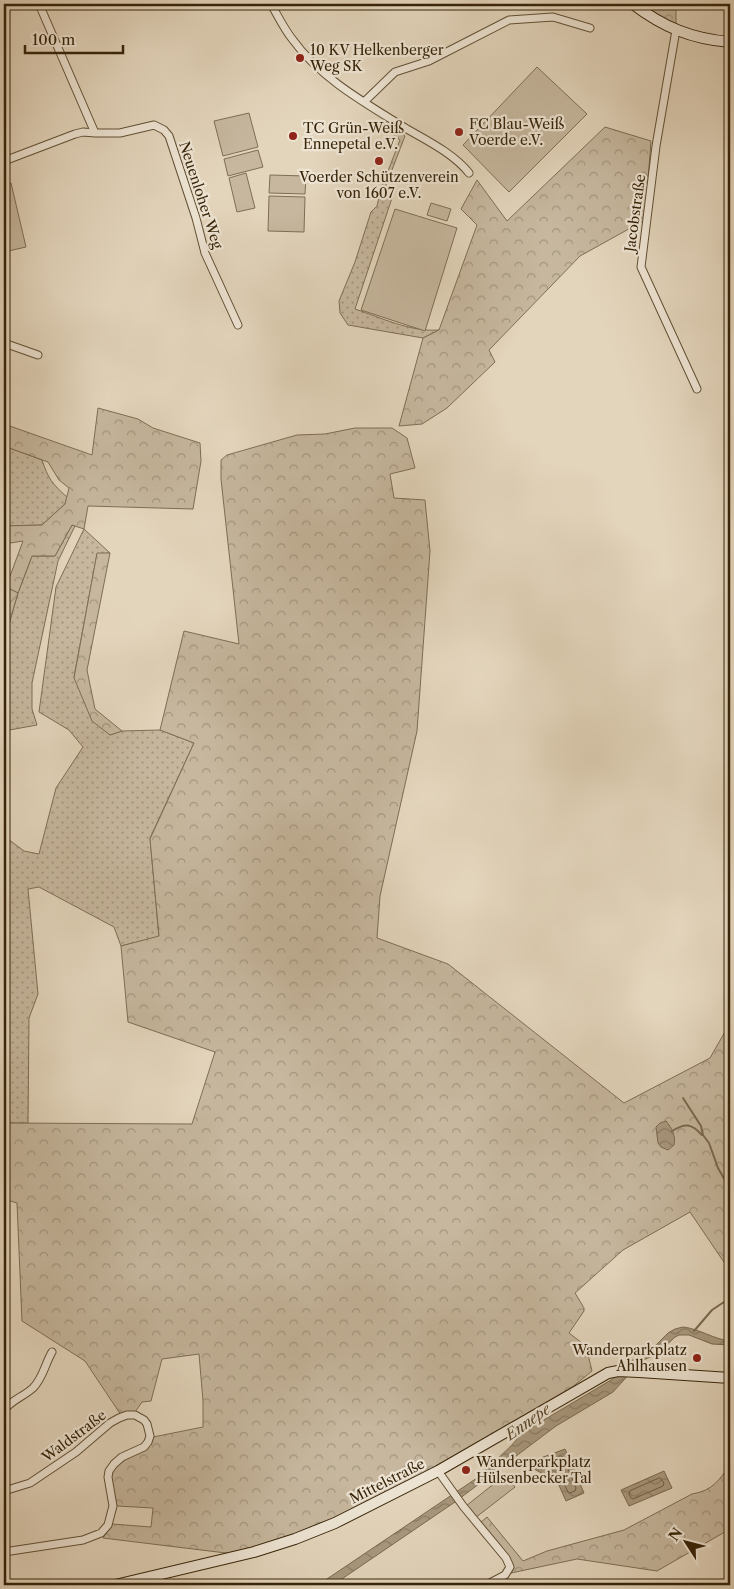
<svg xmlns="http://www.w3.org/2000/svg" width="734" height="1589" viewBox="0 0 734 1589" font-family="'Libre Caslon Text',serif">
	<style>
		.grass { fill: url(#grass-dots); stroke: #7e6e54 }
		.forest { fill: url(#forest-crowns); stroke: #7e6e54 }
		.garden { fill: url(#garden-furrows); stroke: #7e6e54 }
		.pitch { fill: #c6b79e; stroke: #7e6e54 }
		.water { fill: url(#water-waves); stroke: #7b6a50 }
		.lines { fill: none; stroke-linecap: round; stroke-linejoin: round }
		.shore { stroke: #705e44; stroke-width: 1 }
		.stream { stroke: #7b6a50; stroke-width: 2 }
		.street-casing { stroke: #625036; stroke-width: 9 }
		.secondary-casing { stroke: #372409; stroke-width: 12 }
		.street { stroke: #ede4d3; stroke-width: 7 }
		.secondary { stroke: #ede4d3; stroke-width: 10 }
		.poi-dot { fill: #8f2418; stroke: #ede4d3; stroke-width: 2 }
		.labels { text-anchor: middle; stroke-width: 4.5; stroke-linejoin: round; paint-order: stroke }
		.poi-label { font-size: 14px; fill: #372409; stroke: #ede4d3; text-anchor: start }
		.street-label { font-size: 14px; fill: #372409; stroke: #ede4d3 }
		.water-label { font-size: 15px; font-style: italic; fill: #59472c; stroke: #ede4d3 }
	</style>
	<defs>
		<pattern id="grass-dots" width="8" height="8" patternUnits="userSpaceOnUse" patternTransform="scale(1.25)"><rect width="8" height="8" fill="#c6b79e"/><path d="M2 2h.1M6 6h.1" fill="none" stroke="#a2957f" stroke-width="1.8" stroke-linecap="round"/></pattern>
		<pattern id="forest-crowns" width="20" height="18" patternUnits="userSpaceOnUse" patternTransform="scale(1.25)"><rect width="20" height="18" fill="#c6b79e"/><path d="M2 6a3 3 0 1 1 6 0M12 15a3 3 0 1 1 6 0" fill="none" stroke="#a2957f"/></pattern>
		<pattern id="garden-furrows" width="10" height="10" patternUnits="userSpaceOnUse" patternTransform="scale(1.25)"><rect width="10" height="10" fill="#c6b79e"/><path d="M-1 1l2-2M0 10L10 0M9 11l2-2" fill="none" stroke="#a2957f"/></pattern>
		<pattern id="water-waves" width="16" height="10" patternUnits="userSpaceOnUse" patternTransform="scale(1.25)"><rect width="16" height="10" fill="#a9997f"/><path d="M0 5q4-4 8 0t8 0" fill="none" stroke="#8a7d66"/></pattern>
	</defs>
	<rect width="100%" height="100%" fill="#e3d5bc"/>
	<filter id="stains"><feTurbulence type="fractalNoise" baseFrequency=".004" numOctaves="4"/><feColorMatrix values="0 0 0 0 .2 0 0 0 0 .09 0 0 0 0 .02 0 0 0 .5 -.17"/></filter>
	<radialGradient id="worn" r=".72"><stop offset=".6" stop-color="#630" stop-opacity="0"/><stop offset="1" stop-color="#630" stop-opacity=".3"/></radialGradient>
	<path class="grass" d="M 384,122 L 399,130 L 405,136 L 385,188 L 393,191 L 392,198 L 355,309 C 382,318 410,332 439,330 L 423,338 L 348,325 L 340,313 L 339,301 L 355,262 L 371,212 L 377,206 L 381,189 L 400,140 L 383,126 Z
		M 4,446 L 42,460 C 48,478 52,484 67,497 L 65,504 L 42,525 L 4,526 Z
		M 72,525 L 75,526 L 58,561 L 32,683 L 32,709 L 37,725 L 4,731 L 4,641 L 18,593 L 32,556 L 55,556 Z
		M 84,529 L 110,553 L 97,554 L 74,677 L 110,735 L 122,731 L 160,730 L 194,743 L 150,838 L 159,937 L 121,946 L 114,927 L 39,887 L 28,889 L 38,994 L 29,1018 L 28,1123 L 4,1123 L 4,836 L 24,851 L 39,854 L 56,788 L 83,747 L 69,730 L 39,712 L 56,587 Z"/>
	<path class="forest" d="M 636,4 L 676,4 L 676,28 Z
		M 605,127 L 651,141 L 645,220 L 580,256 L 489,350 L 495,362 L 447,408 L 422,424 L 399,426 L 423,338 L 439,330 L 477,225 L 461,209 L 477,180 L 507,221 Z
		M 98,408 L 138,419 L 153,428 L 200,443 L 201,461 L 193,509 L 88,506 L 84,529 L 72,525 L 55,556 L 32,556 L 18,593 L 6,587 L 23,541 L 4,544 L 4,526 L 42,525 L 65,504 L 69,488 L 59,480 L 48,462 L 4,446 L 4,424 L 92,455 Z
		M 355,428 L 392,428 L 407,438 L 415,468 L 390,474 L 394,498 L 425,500 L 430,551 L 417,731 L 380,896 L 377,938 L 448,964 L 624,1103 L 710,1058 L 730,1023 L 730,1271 L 690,1212 L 623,1250 L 575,1293 L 584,1308 L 584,1311 L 569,1333 L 586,1346 L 592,1371 L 571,1388 L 412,1480 L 332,1520 L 280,1541 L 234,1554 L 103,1538 L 112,1524 L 151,1527 L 153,1508 L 117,1506 L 111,1481 L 112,1471 L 119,1463 L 146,1449 L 153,1437 L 203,1427 L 203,1401 L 199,1354 L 162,1359 L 151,1401 L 142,1402 L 135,1412 L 121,1415 L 85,1361 L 22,1321 L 17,1203 L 4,1199 L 4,1123 L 192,1124 L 215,1052 L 128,1022 L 121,946 L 159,936 L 150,839 L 194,743 L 160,730 L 184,631 L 239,644 L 221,479 L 221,460 L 227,455 L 297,435 L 325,434 Z
		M 97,553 L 110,553 L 87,670 L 95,709 L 122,731 L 110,735 L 92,721 L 74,678 Z
		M 730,1464 L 730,1529 L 657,1571 L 577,1559 L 511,1573 L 513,1564 L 480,1523 L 487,1517 L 523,1561 L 547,1551 L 624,1530 L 692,1494 C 712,1491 720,1480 730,1464 Z"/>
	<path class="garden" d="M 4,586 L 18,593 L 4,641 Z"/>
	<path class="pitch" d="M 537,67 L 587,114 L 509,192 L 463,145 Z
		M 249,113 L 258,147 L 223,156 L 214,121 Z
		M 258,150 L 263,167 L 228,176 L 224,159 Z
		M 246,173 L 255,208 L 237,212 L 229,178 Z
		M 270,175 L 306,176 L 305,194 L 269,193 Z
		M 11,183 L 26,247 L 4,252 L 4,185 Z
		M 269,196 L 305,197 L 304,232 L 268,231 Z
		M 431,203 L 451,209 L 447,221 L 427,215 Z
		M 395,209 L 457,228 L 425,331 L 361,310 Z
		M 505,1475 L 515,1487 L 475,1518 L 466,1506 Z"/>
	<path class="water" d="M 666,1121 C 672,1128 676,1136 674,1145 L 668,1150 L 661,1147 L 658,1143 L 656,1127 L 660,1123 Z
		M 683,1327 C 700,1329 713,1339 730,1341 L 730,1345 L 712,1344 L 689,1335 L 679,1335 L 675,1337 L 657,1354 L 641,1361 L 613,1392 L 556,1426 L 455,1502 L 333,1585 L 318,1585 L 477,1478 L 512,1445 L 522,1433 L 611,1380 L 639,1354 L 654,1347 L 668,1333 L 675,1329 Z
		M 565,1449 L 584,1493 L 566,1501 L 557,1481 L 534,1469 L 538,1459 Z
		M 664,1471 L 672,1488 L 629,1506 L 621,1490 Z"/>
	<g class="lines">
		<path class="shore" d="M 560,1456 L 563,1457 L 576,1488 L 575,1491 L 570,1493 L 568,1492 L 561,1478 L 541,1466 L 542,1463 Z
			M 660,1478 L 664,1483 L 663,1486 L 633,1499 L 631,1498 L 629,1494 L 630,1491 Z"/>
		<path class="stream" d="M 683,1098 L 701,1126 L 703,1135 L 709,1143 L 718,1168 L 730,1189
			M 672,1131 C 685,1123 691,1123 702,1135
			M 694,1331 L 712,1310 L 730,1298"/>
		<defs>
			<path id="street" d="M 39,4 L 95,133 L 120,133 L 154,125 L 164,130 L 169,136 L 196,218 L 205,253 L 238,325
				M 271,4 C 278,16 284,29 293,40 C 321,79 367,104 407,129 C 428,141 454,154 469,173
				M 676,30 L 656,146 L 641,267 L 697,389
				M 364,102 L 395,72 L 429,61 L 509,20 L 553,17 L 590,28
				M 4,161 L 75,134 L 83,132 L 95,133
				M 4,343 L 38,355
				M 4,1410 C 13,1399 23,1397 33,1388 C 43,1378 45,1364 52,1352
				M 438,1471 L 463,1506 L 506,1558 L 510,1567 L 505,1575 L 486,1585
				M 4,1491 L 30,1483 L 76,1452 L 110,1423 L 119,1418 L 127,1415 L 135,1415 L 144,1420 L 147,1424 L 150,1436 L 148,1442 L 144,1447 L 122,1457 L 114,1464 L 109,1471 L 108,1477 L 113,1506 L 108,1525 L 101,1533 L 83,1540 L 4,1552"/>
			<path id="secondary" d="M 633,4 C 663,27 692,39 730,42
				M 115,1585 L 254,1552 L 295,1539 L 335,1523 L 438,1471 L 608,1373 L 618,1371 L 639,1372 L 730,1378"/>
		</defs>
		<use href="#street" class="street-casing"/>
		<use href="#secondary" class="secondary-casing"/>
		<use href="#street" class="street"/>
		<use href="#secondary" class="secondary"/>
	</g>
	<g class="poi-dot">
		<circle cx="300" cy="58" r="5"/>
		<circle cx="459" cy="132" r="5"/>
		<circle cx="293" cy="136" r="5"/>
		<circle cx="379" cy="161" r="5"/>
		<circle cx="697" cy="1358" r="5"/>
		<circle cx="466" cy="1470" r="5"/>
	</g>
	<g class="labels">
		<g class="poi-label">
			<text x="310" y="55">10 KV Helkenberger<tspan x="310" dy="16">Weg SK</tspan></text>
			<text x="469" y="129">FC Blau-Weiß<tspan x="469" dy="16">Voerde e.V.</tspan></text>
			<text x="303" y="133">TC Grün-Weiß<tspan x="303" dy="16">Ennepetal e.V.</tspan></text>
			<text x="379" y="182" text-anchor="middle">Voerder Schützenverein<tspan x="379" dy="16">von 1607 e.V.</tspan></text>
			<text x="687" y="1355" text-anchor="end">Wanderparkplatz<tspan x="687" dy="16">Ahlhausen</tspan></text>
			<text x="476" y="1467">Wanderparkplatz<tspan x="476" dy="16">Hülsenbecker Tal</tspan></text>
		</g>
		<g class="street-label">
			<text transform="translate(201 195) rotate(72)" y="5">Neuenloher Weg</text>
			<text transform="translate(635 213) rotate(-82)" y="5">Jacobstraße</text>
			<text transform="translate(74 1436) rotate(-37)" y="5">Waldstraße</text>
			<text transform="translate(387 1481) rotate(-27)" y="5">Mittelstraße</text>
		</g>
		<g class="water-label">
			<text transform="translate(528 1422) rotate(-35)" y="5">Ennepe</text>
		</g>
	</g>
	<rect width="734" height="1589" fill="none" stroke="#e3d5bc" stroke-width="20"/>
	<rect x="5" y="5" width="724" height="1579" fill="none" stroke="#372409" stroke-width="2.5"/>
	<rect x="10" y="10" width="714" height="1569" fill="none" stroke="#372409"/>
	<g transform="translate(686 1542) rotate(306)" stroke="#ede4d3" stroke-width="4" paint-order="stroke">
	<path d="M0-4L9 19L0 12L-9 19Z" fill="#372409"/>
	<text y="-8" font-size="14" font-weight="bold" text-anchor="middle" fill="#372409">N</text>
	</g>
	<path d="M25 45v8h98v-8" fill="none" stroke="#372409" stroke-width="2.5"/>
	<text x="32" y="45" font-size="15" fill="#372409" stroke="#ede4d3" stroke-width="4" paint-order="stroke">100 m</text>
	<rect width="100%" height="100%" filter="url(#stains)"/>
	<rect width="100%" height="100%" fill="url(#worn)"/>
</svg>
